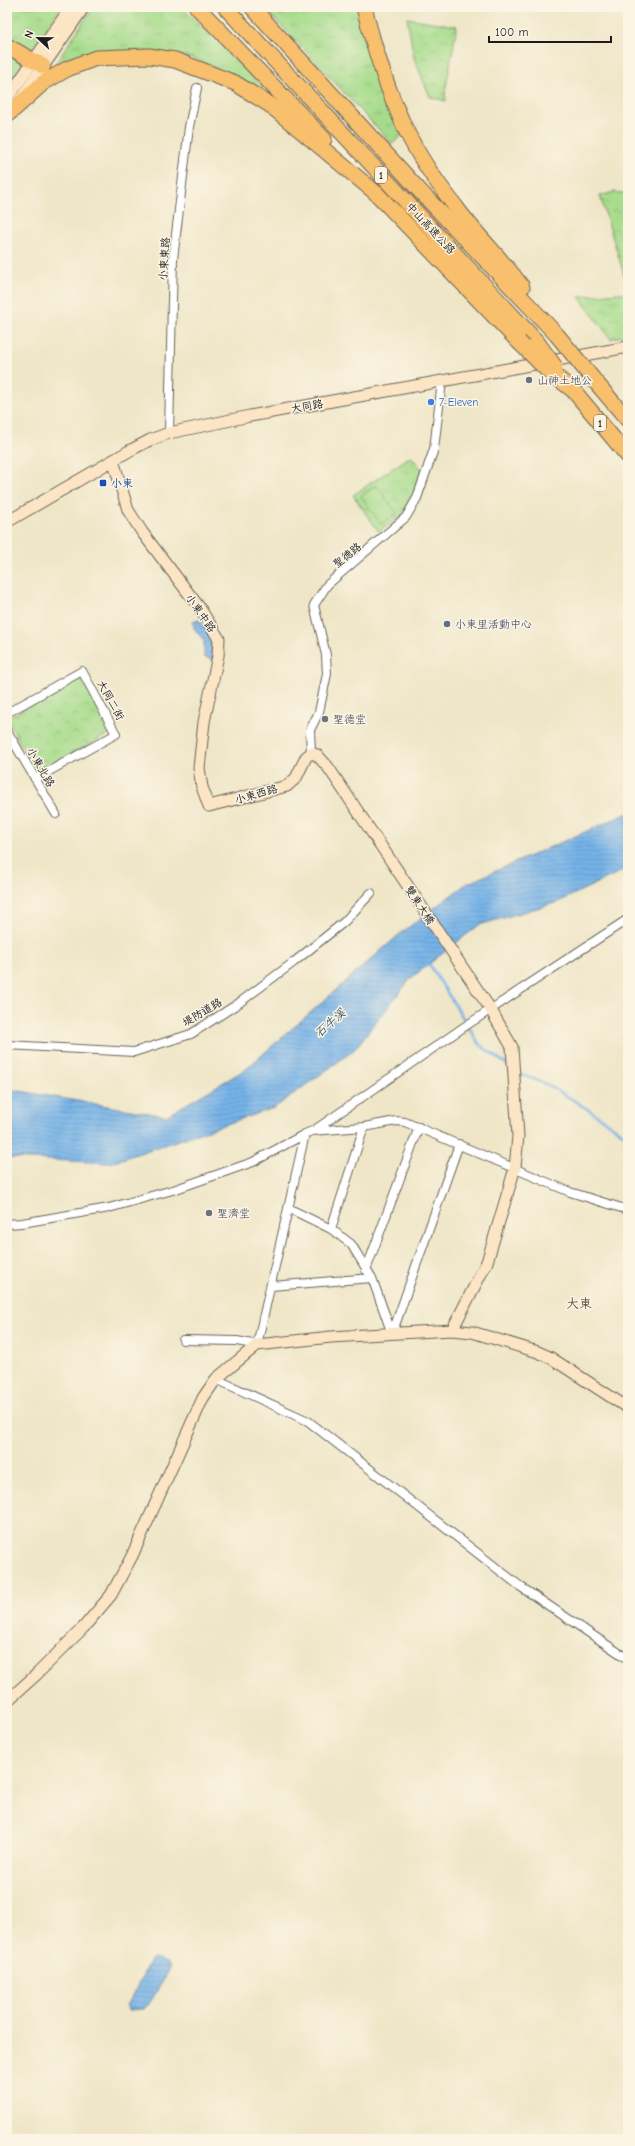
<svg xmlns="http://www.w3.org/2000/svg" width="635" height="2146" viewBox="0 0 635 2146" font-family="'Comic Neue','LXGW WenKai TC',sans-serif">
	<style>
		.grass { fill: url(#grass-tufts); stroke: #617c54 }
		.park { fill: url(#park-crowns); stroke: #617c54 }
		.pitch { fill: #a6db8b; stroke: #617c54 }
		.water { fill: url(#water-rules); stroke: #486782 }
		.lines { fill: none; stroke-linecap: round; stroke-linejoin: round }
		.stream { stroke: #75b2e8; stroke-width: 2.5 }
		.street-casing { stroke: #666358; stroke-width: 10 }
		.secondary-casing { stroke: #666358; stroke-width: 13 }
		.highway-casing { stroke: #666358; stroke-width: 17 }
		.street { stroke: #fff; stroke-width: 8 }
		.secondary { stroke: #fce5c4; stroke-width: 11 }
		.highway { stroke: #f8bf6c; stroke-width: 15 }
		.highway-bridge-casing { stroke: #666358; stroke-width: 17; stroke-linecap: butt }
		.highway-bridge { stroke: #f8bf6c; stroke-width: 15 }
		.worship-dot { fill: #6b7280; stroke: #fcf5e5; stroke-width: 1.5 }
		.shop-dot { fill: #3f7fe0; stroke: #fcf5e5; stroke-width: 1.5 }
		.transit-dot { fill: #1a4fb4; stroke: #fcf5e5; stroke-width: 1.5 }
		.service-dot { fill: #5c6f8a; stroke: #fcf5e5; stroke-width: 1.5 }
		.labels { text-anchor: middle; stroke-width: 3; stroke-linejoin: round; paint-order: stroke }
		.shield { fill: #fcf5e5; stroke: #5f5d58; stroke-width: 1 }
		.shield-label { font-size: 10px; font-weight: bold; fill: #1c1c1c }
		.street-label { font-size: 11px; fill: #1c1c1c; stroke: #fcf5e5 }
		.worship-label { font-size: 11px; fill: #5b616d; stroke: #fcf5e5; text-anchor: start }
		.shop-label { font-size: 11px; fill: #366cbe; stroke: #fcf5e5; text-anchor: start }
		.transit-label { font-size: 11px; fill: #164399; stroke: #fcf5e5; text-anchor: start }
		.service-label { font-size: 11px; fill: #4e5e75; stroke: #fcf5e5; text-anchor: start }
		.water-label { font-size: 12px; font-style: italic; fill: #40586e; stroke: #fcf5e5 }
		.quarter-label { font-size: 13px; fill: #605045; stroke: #fcf5e5 }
	</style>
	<defs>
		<pattern id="grass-tufts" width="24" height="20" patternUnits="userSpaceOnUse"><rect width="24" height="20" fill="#a6db8b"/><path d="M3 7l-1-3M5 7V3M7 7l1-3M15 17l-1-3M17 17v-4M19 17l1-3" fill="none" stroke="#8ebb77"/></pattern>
		<pattern id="park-crowns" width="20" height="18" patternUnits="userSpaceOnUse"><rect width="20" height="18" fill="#a6db8b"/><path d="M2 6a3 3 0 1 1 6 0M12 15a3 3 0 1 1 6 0" fill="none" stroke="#8ebb77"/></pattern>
		<pattern id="water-rules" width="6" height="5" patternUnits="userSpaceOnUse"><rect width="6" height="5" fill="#75b2e8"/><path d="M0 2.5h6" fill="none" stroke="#6598c6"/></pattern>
	</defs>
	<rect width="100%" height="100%" fill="#fcf5e5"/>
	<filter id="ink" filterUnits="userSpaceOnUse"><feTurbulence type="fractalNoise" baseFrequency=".025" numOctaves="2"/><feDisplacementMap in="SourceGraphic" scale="8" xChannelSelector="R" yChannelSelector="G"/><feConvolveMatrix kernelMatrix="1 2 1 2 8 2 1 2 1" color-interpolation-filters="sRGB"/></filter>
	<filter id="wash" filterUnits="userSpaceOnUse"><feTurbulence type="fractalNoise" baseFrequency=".012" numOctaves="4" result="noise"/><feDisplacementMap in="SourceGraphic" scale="16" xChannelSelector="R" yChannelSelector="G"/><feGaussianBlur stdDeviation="0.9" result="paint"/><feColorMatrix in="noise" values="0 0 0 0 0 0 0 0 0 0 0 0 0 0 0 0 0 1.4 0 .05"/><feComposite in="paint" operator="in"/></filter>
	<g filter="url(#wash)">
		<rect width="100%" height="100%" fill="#efe6c7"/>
		<path class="grass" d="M 7,7 L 61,7 L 34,47 L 27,51 L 7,38 Z
			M 93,7 L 182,7 L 279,104 L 234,76 L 193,58 L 143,51 L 81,57 L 52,69 Z
			M 264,7 L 361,7 L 375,74 L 402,135 L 392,144 Z
			M 7,54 L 23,63 L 7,85 Z"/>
		<path class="park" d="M 407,18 L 457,26 L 445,93 L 446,101 L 430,97 L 414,58 Z
			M 614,192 L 628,194 L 628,288 L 600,196 Z
			M 628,292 L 628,334 L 611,339 L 579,297 Z
			M 411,456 L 423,471 L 402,516 L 379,532 L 353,495 Z
			M 83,678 L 111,733 L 35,773 L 7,718 Z"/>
		<path class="pitch" d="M 376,485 L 397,513 L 381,524 L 361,496 Z"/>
		<path class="water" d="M 200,620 L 213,639 L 214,660 L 204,657 L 204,641 L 194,628 L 193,621 Z
			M 628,813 L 628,868 L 558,902 L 479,925 L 411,978 L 353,1051 L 274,1108 L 110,1163 L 7,1158 L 7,1089 L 166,1116 L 246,1069 L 401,933 L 466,884 Z
			M 156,1958 L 168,1964 L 170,1969 L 151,2001 L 144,2009 L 128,2010 L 127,2006 L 151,1959 Z"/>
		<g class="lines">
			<path class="stream" d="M 428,962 L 480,1045 L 510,1067
				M 517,1072 C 527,1078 538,1080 548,1085 C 576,1101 602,1118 628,1137"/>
		</g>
	</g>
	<g filter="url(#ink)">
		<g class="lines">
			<defs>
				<path id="street" d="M 169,433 L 173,259 L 189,127 L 197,88
					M 7,713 L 82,671 L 116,734 L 35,779
					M 7,731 L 56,814
					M 311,753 L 310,730 L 319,712 L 327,674 L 326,655 L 314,605 L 327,585 L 406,517 L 417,498 L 434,449 L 442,381
					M 7,1045 L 134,1052 L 191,1034 L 239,1003 L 294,962 L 344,922 L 371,893
					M 313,1131 L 464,1027 L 628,919
					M 288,1208 L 331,1229 L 351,1244 L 372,1278 L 392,1334
					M 7,1224 L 22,1223 L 109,1208 L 176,1189 L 253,1162 L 305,1134
					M 331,1229 L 364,1127
					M 366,1270 L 419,1127
					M 271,1286 L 372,1278
					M 392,1334 L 459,1144
					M 183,1340 L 237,1341 L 257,1345 L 305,1134 L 312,1131 L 364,1127 L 396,1121 L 405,1122 L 570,1192 L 628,1210
					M 216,1379 L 308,1421 L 521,1587 L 628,1659"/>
				<path id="secondary" d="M 7,99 L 71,7
					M 7,119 L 84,7
					M 113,460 L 128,510 L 142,532 L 199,607 L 219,639 L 218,656 L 204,722 L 199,768 L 202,787 L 209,806 L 287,786 L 296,778 L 306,757 L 311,753 L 317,755 L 328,767 L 491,1010 L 512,1047 L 518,1136 L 515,1168 L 487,1262 L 452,1330
					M 7,522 L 129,451 L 150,440 L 169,433 L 250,416 L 628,347
					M 7,1701 L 36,1675 L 83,1628 L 111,1595 L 132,1556 L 203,1398 L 216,1379 L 257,1345 L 331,1337 L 452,1330 L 472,1332 L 538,1352 L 551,1358 L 628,1408"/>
				<path id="highway" d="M 197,7 L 324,139
					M 225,7 L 537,342
					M 252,7 L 420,191 L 557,335
					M 364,7 C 374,48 387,89 405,128 C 418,156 437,183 456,207 C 476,235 502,259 522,287
					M 7,46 L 43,66
					M 12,111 L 43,83 L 67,69 L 96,58 L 149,56 L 175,60 L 235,83 L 270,105 L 376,193 L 519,342
					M 593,379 L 628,420
					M 573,390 L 628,456"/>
			</defs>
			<use href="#street" class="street-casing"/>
			<use href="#secondary" class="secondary-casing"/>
			<use href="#highway" class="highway-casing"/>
			<use href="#street" class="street"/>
			<use href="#secondary" class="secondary"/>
			<use href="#highway" class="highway"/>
			<defs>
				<path id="highway-bridge" d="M 557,335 L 593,379
					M 519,342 L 547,370 L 573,390
					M 537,342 L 555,367"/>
			</defs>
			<use href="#highway-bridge" class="highway-bridge-casing"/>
			<use href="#highway-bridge" class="highway-bridge"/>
		</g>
	</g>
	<g class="worship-dot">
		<circle cx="529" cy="380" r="4"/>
		<circle cx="325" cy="719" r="4"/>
		<circle cx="209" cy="1213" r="4"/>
	</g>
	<circle class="shop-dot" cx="431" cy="402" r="4"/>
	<rect class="transit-dot" x="99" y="479" width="8" height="8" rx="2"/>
	<circle class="service-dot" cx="447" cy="624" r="4"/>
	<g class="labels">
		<g class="shield">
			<rect x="375" y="167" width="12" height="16" rx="3"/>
			<rect x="594" y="415" width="12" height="16" rx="3"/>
		</g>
		<g class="shield-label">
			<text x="381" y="179">1</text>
			<text x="600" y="427">1</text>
		</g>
		<g class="street-label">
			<text transform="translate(431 228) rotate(47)" y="4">中山高速公路</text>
			<text transform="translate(164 259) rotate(-86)" y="4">小東東路</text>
			<text transform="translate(307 406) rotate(-10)" y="4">大同路</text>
			<text transform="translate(347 555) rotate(-39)" y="4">聖德路</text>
			<text transform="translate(201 613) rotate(55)" y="4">小東中路</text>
			<text transform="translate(111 700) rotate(61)" y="4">大同二街</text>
			<text transform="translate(41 767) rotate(60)" y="4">小東北路</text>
			<text transform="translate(256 794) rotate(-16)" y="4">小東西路</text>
			<text transform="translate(420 905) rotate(56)" y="4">雙東大橋</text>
			<text transform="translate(202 1012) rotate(-31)" y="4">堤防道路</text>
		</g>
		<g class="worship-label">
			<text x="537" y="384">山神土地公</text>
			<text x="333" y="723">聖德堂</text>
			<text x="217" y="1217">聖濟堂</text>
		</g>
		<g class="shop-label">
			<text x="439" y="406">7-Eleven</text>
		</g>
		<g class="transit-label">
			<text x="111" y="487">小東</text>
		</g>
		<g class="service-label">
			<text x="455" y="628">小東里活動中心</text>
		</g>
		<g class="water-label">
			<text transform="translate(330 1023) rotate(-42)" y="4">石牛溪</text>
		</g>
		<g class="quarter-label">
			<text x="579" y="1308">大東</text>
		</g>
	</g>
	<rect width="635" height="2146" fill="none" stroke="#fcf5e5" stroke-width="24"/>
	<g transform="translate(38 38) rotate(292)" stroke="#fcf5e5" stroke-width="3" paint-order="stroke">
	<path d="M0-3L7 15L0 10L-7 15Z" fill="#1c1c1c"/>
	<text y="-6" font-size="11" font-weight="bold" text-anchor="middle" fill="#1c1c1c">N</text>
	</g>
	<path d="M489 36v6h122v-6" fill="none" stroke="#1c1c1c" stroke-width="2"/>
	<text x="495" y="36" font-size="12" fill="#1c1c1c" stroke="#fcf5e5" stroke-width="3" paint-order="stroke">100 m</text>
</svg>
